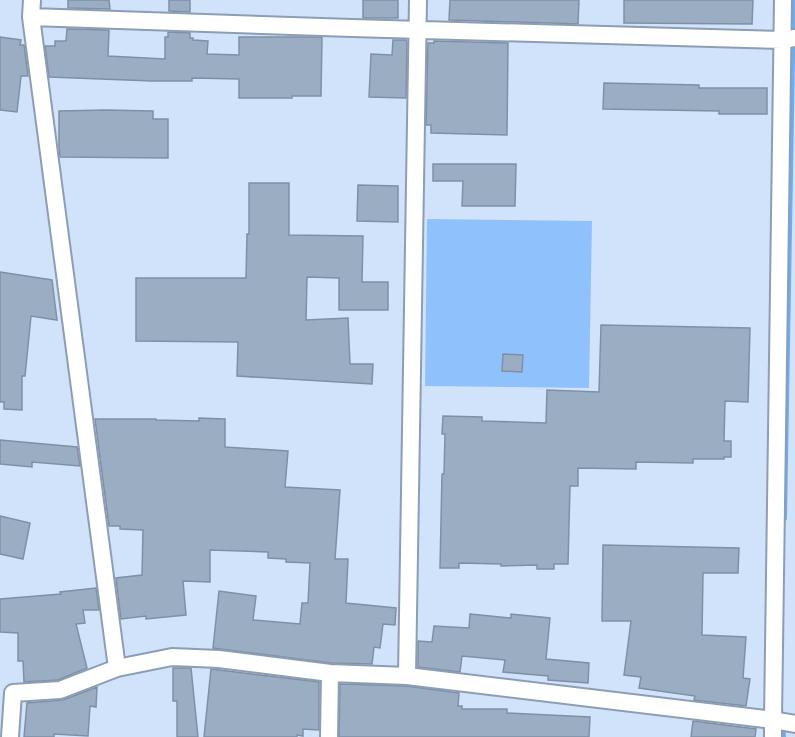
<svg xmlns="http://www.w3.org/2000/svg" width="795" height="737" viewBox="0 0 795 737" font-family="'Space Grotesk',sans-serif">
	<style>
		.green { fill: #8fc1fd }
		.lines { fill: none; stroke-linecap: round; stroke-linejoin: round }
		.stream { stroke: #6dacf7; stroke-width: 6 }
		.building { fill: #9badc3; stroke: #7f90a6; stroke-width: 1.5 }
		.minor-casing { stroke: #8c9eb4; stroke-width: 20 }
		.minor { stroke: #fff; stroke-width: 16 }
	</style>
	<rect width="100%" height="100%" fill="#d0e3fa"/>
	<path class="green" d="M 427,219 L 592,221 L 589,388 L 425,386 Z"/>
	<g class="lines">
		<path class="stream" d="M 784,518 L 793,0
			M 782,723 L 783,737"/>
	</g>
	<path class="building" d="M 68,0 L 109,0 L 110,9 L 68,8 Z
		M 169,0 L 190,0 L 190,12 L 169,11 Z
		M 363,0 L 398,0 L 398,18 L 363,18 Z
		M 450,0 L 579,0 L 578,24 L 449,20 Z
		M 624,0 L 753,0 L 752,24 L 624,23 Z
		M 67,29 L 109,30 L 108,56 L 165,59 L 165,37 L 168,37 L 168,32 L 190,33 L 190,38 L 193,38 L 193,40 L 208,41 L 207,54 L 239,55 L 239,37 L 322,37 L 321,96 L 292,96 L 292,98 L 239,98 L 239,79 L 192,78 L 192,81 L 152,81 L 49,77 L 45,46 L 55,46 L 55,41 L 66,41 Z
		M 0,37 L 21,40 L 20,45 L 24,45 L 28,76 L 21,76 L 17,112 L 0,110 Z
		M 393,40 L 406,40 L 407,42 L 406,98 L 369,97 L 371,54 L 392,55 Z
		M 434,41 L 508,43 L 507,135 L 431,133 L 431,125 L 426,125 L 428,43 L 434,43 Z
		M 604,83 L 699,85 L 699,88 L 767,88 L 767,114 L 719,114 L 719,111 L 603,109 Z
		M 106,110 L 153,111 L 153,119 L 168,119 L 168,158 L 60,157 L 59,147 L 59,111 Z
		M 433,164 L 516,164 L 515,206 L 462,206 L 463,181 L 433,181 Z
		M 249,183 L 289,183 L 289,235 L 363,236 L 362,282 L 388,282 L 388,310 L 339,310 L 339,278 L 307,277 L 306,320 L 348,318 L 350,364 L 373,364 L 372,384 L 237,376 L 238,342 L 136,341 L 136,278 L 246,278 L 247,234 L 249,234 Z
		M 358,185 L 398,186 L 398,222 L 357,221 Z
		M 0,272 L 52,280 L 57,320 L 31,316 L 25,376 L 22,376 L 22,410 L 4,409 L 4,402 L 0,402 Z
		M 601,325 L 750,328 L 748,402 L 725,401 L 724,441 L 731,441 L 731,457 L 724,457 L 724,459 L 693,459 L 693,463 L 636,462 L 636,469 L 578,468 L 578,486 L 570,486 L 568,564 L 554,564 L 554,569 L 537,569 L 537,565 L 501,566 L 501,564 L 459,563 L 459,568 L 440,568 L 442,474 L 444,474 L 445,434 L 442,434 L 443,416 L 482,417 L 482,421 L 546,423 L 547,390 L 599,392 Z
		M 503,354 L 523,355 L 522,372 L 502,371 Z
		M 199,418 L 225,419 L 225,447 L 288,451 L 285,487 L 340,490 L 335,559 L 348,559 L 346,603 L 396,608 L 395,625 L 383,624 L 380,648 L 374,647 L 372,664 L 331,663 L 213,648 L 219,591 L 256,596 L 253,620 L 300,624 L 302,603 L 308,603 L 310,563 L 286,562 L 286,559 L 268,558 L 268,552 L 210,550 L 210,582 L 183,581 L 186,615 L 146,619 L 146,616 L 121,619 L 116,578 L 142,575 L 143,530 L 120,529 L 120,526 L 109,526 L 95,419 L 156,419 L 156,420 L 199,421 Z
		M 0,440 L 77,447 L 80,466 L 32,462 L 32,467 L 0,464 Z
		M 0,516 L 30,523 L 23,559 L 0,554 Z
		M 603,545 L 739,548 L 738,573 L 703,573 L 702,635 L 746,637 L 743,678 L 750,679 L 746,706 L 694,700 L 695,696 L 639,688 L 641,677 L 624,675 L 631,621 L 602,621 Z
		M 96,588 L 99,610 L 83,610 L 85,623 L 76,624 L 87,668 L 58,680 L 24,682 L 23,661 L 18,661 L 18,633 L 0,632 L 0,599 L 61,594 L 60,592 Z
		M 470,614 L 511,618 L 511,614 L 550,618 L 546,659 L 589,663 L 588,683 L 548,680 L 548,676 L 503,672 L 505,660 L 462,656 L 460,672 L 418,667 L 418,641 L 432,642 L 434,626 L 469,628 Z
		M 173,668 L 191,668 L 198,737 L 177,737 L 177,701 L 173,701 Z
		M 211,669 L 319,682 L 319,730 L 303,729 L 303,736 L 297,735 L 297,737 L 204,737 Z
		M 340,684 L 406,686 L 459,693 L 458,706 L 462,706 L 462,709 L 507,709 L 507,713 L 590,717 L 589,737 L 339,737 Z
		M 97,687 L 96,707 L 90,706 L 88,736 L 54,734 L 54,737 L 24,737 L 27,703 L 63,700 Z
		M 693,721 L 756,729 L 755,737 L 691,737 Z"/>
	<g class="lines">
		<defs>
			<path id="minor" d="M 32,0 L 31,17 L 117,668
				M 31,17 L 352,28 L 783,40 L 795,38
				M 407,676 L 418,0
				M 10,737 L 13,693 L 60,690 L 117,668 L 172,657 L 219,659 L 330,673 L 407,676 L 773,720 L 795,724
				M 329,737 L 330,673
				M 773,737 L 773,720 L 783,0"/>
		</defs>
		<use href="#minor" class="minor-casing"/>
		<use href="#minor" class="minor"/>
	</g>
</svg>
